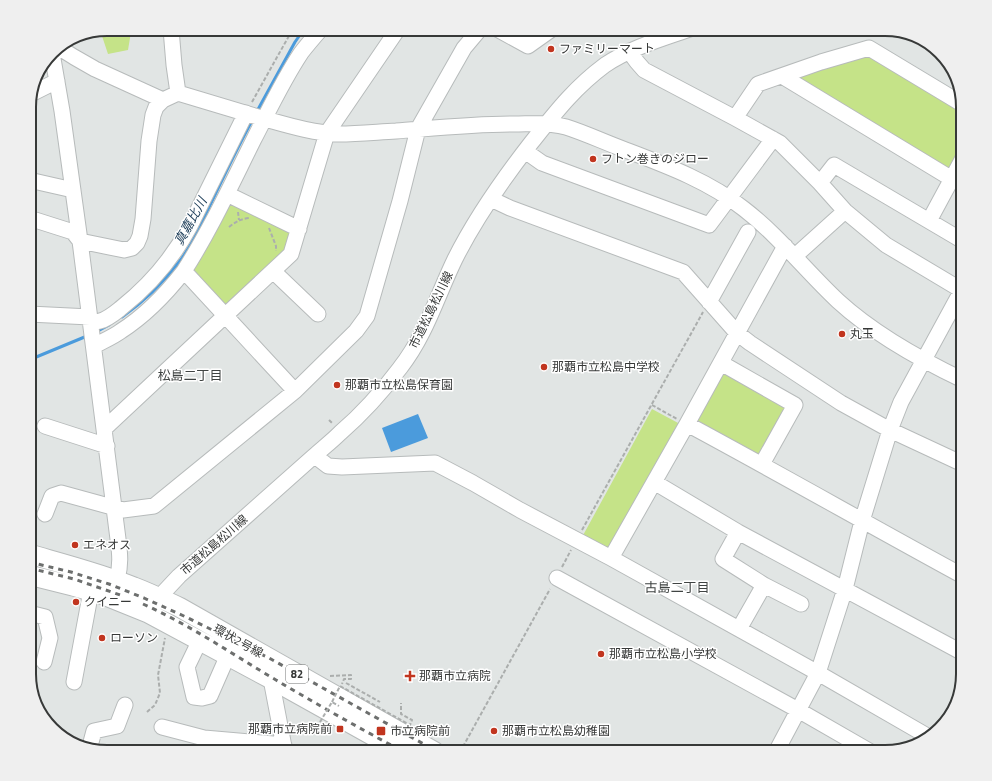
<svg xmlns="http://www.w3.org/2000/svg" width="992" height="781" viewBox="0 0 992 781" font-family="'Titillium Web','Noto Sans JP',sans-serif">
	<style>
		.green { fill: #c5e388 }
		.water { fill: #4b9bdc }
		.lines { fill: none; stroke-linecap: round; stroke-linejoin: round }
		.stream { stroke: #4b9bdc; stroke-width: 3 }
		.minor-casing { stroke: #b7bbbb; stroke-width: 17 }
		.major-casing { stroke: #b7bbbb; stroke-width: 21 }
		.path { stroke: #abaead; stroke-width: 2; stroke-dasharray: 4 2; stroke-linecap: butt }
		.minor { stroke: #fff; stroke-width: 15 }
		.major { stroke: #fff; stroke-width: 19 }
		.rail { stroke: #6d6f6e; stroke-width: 3; stroke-dasharray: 5 5; stroke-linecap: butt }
		.path-bridge { stroke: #abaead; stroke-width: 2; stroke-dasharray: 4 2; stroke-linecap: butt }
		.poi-dot { fill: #c1351f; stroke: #fff; stroke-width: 1.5 }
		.labels { text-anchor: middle; stroke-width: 3; stroke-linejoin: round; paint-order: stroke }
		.shield { fill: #fff; stroke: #737474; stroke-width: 1 }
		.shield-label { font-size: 11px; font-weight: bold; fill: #373938 }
		.poi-label { font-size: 12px; fill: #373938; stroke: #fff; text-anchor: start }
		.street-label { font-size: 12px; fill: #373938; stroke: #fff }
		.water-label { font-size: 13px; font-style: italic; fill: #193a55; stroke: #fff }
		.neighbourhood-label { font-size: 13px; fill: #404443; stroke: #fff }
		.rim { fill: none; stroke: #373938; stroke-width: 2 }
	</style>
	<rect width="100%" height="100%" fill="#e1e5e4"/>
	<path class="green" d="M 107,29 L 118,29 L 121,34 L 131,32 L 128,50 L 108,54 L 100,30 Z
		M 870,55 L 963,111 L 963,147 L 949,171 L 797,82 L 798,77 Z
		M 231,198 L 296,230 L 289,252 L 227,307 L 194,276 L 193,268 Z
		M 722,367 L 791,406 L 761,460 L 697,427 L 693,418 Z
		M 652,409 L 680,424 L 611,549 L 603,551 L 581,539 Z"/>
	<path class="water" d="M 418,414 L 428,438 L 391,452 L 382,428 Z"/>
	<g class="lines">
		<path class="stream" d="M 256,113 L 295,42 L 304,29
			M 122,317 C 143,302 163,283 179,262 C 193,244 202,222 212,201 C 225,174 238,146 253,119
			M 96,332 L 109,325
			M 29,360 L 87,336"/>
		<defs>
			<path id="minor" d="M 171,29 L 174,65 L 178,93
				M 497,29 L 528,46 L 552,29
				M 58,47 L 74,57 L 95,69 L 163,100
				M 629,51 L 637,62 L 644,70 L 735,118 L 780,143 L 820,183 L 845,211 L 886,245 L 963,291
				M 52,53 L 62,111 L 80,241 L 118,539 C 120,555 121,564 117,580
				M 782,76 L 952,179
				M 31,94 L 57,81
				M 735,118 L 758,84 L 821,62 L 869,48 L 962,104
				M 525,151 L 542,163 L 709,225 L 773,139
				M 29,180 L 73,190
				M 820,183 L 834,165 L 963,241
				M 227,194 L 299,229
				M 491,199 L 510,208 L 683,272 L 737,333 L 750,343 L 841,403 L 890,430 L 963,464
				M 29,218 L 73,232 L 80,241 L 124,250 L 132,248 L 137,243 L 140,236 L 143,219 L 149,141 L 153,115 L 156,107 L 163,100 L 178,93 C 204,101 231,109 258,117 C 284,124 311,133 339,134 C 358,134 377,132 396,131 C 435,128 474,124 514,124 C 531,124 549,122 566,127 C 585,133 604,142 623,149 C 665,165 709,181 744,209 C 779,236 806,271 838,301 C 874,334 919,359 963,380
				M 929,221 L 963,158
				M 795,256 L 845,211
				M 274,272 L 318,314
				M 709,302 L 748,232
				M 29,314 L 90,317
				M 91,322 C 94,322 98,322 100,321 C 108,319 116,312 121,308 C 150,285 173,258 190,226 L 246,113
				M 94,346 C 103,341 113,337 121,331 C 146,315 166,294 184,271
				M 721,363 L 795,405 L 762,464
				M 295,391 L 184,271 C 211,229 232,183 254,139 C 269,110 283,80 301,53 C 307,45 314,37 321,29
				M 687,424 C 780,474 871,526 963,576
				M 45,426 L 107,446
				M 105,428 L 291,254 L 327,133 L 398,29
				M 315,456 L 328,466 L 342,467 L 435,463 L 473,483 L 520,510 L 611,558 L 818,673 L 929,737
				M 654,482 L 738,532 L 963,653
				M 45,514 L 52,496 L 61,493 L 123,510 L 154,506 L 295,391 L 356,331 L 367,316 L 400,201 L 418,129 L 464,48 L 480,29
				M 738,532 L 723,559 L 764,585 L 739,629
				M 611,558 L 687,424 L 785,246
				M 557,578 L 798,710 L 871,752
				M 764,585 L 801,604
				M 153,605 L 164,592 L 179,576 C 224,536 269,496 314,456 C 323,448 332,441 340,433 C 362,414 382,392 400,368 C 426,335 437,296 455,259 C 476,217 503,179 531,143 C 555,113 574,88 605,65 C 630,48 661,39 690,29
				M 29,613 L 45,617 L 50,638 L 44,662
				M 200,640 L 187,667 L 194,697 L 202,698 L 210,696 L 228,655
				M 271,679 L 285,752
				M 74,682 L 91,591
				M 162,727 L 204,738
				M 90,746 L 94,731 L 117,726 L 125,705
				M 201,752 L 204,738 L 284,745
				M 776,752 L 818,673 L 845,589 L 862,521 L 890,430 L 901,402 L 963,288"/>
			<path id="major" d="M 29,554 C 64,564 100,573 134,587 C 150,593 164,600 179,607 L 435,752
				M 29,575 L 73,586 L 101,594 L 148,613 L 271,679 L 402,752"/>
		</defs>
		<use href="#minor" class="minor-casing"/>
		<use href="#major" class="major-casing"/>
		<path class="path" d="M 252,102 L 290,34 L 290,29
			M 238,212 L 239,220
			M 229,227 C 235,222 241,219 249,218
			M 269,228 L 276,246 L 276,251
			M 652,405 L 677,419
			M 329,420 L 333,424
			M 582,530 L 703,312
			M 562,567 L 571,550
			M 330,676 L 351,675 L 351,679 L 344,679 L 342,684
			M 346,683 L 380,702
			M 147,712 L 155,705 L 160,693 L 158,675 L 165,638
			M 460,752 L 550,589"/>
		<use href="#minor" class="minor"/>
		<use href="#major" class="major"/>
		<path class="rail" d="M 29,562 L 71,572 L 109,584 L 144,598 L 186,617 L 269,658 L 438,752
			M 29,568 L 74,579 L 123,596
			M 143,604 C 190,625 232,654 276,680 C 318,705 361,729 404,752"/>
		<path class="path-bridge" d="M 332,702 L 340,686 L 410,725 L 412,720 L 401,714 L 401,703
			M 320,722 L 332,702 L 339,706"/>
	</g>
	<g class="poi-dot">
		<circle cx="551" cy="49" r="4"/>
		<circle cx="593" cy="159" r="4"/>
		<circle cx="842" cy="334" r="4"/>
		<circle cx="544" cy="367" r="4"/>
		<circle cx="337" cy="385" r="4"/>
		<circle cx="75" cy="545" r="4"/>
		<circle cx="76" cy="602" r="4"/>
		<circle cx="102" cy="638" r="4"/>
		<circle cx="601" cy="654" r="4"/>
		<path d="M408 670h4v4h4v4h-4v4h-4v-4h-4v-4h4z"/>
		<rect x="336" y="725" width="8" height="8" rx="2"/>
		<rect x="376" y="726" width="10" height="10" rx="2"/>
		<circle cx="494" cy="731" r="4"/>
	</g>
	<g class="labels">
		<rect class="shield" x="286" y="665" width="22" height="18" rx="3"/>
		<g class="shield-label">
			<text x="297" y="678">82</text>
		</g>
		<g class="poi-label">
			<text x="559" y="53">ファミリーマート</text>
			<text x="601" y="163">フトン巻きのジロー</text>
			<text x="850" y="338">丸玉</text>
			<text x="552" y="371">那覇市立松島中学校</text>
			<text x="345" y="389">那覇市立松島保育園</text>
			<text x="83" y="549">エネオス</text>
			<text x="84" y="606">クイニー</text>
			<text x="110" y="642">ローソン</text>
			<text x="609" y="658">那覇市立松島小学校</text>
			<text x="419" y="680">那覇市立病院</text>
			<text x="332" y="733" text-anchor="end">那覇市立病院前</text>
			<text x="390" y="735">市立病院前</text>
			<text x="502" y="735">那覇市立松島幼稚園</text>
		</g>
		<g class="street-label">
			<text transform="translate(431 310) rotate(-64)" y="4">市道松島松川線</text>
			<text transform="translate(214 545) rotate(-41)" y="4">市道松島松川線</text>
			<text transform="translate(238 641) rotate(29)" y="4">環状2号線</text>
		</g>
		<g class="water-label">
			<text transform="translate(190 221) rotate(-61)" y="5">真嘉比川</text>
		</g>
		<g class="neighbourhood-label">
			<text x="190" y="380">松島二丁目</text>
			<text x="677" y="592">古島二丁目</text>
		</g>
	</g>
	<path d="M0 0H992V781H0ZM107 36H885A71 71 0 0 1 956 107V674A71 71 0 0 1 885 745H107A71 71 0 0 1 36 674V107A71 71 0 0 1 107 36Z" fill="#efefef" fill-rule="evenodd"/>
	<path class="rim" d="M107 36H885A71 71 0 0 1 956 107V674A71 71 0 0 1 885 745H107A71 71 0 0 1 36 674V107A71 71 0 0 1 107 36Z"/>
</svg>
